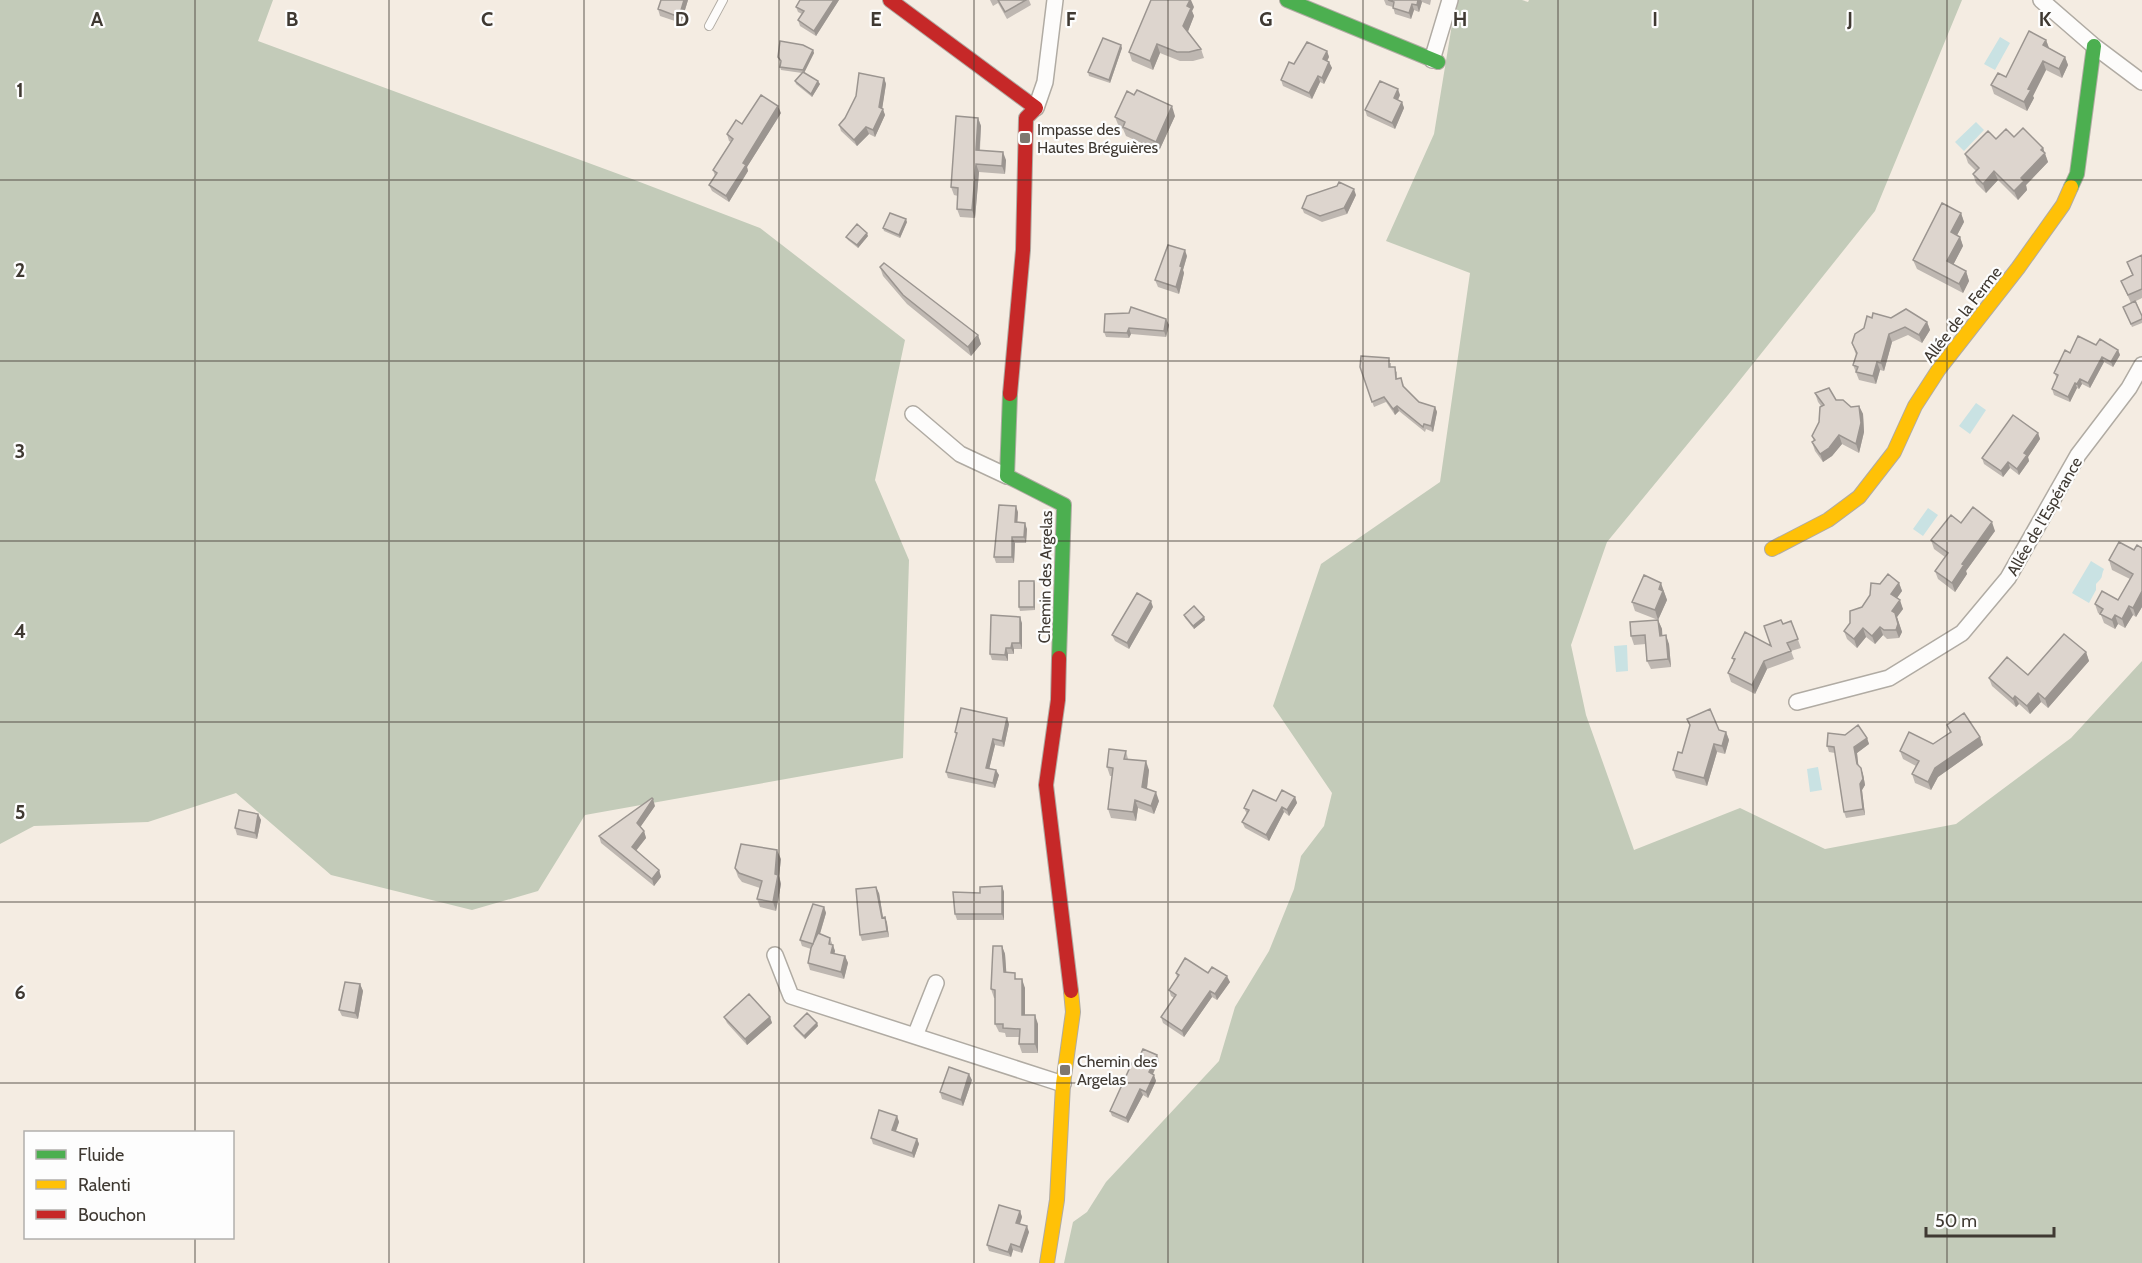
<svg xmlns="http://www.w3.org/2000/svg" width="2142" height="1263" viewBox="0 0 2142 1263" font-family="Cabin,sans-serif">
	<style>
		.forest { fill: #c3cbb9 }
		.water { fill: #c9e2e3 }
		.lines { fill: none; stroke-linecap: round; stroke-linejoin: round }
		.lane-casing { stroke: #b0aba3; stroke-width: 10 }
		.street-casing { stroke: #b0aba3; stroke-width: 18 }
		.fast-casing { stroke: #b0aba3; stroke-width: 16 }
		.slow-casing { stroke: #b0aba3; stroke-width: 16 }
		.jam-casing { stroke: #b0aba3; stroke-width: 16 }
		.lane { stroke: #fdfcfb; stroke-width: 8 }
		.street { stroke: #fdfcfb; stroke-width: 15 }
		.fast { stroke: #4caf50; stroke-width: 14 }
		.slow { stroke: #ffc107; stroke-width: 14 }
		.jam { stroke: #c62828; stroke-width: 14 }
		.wall { fill: #beb7b1 }
		.shaded-wall { fill: #9b9590 }
		.building { fill: #ddd5ce; stroke: #9b9590; stroke-width: 1.5 }
		.grid { fill: none; stroke: #3f3932; stroke-width: 1.5; stroke-opacity: 0.55 }
		.poi-dot { fill: #7e7870; stroke: #fdfdfd; stroke-width: 2 }
		.labels { text-anchor: middle; stroke-width: 4.5; stroke-linejoin: round; paint-order: stroke }
		.poi-label { font-size: 16px; fill: #3f3932; stroke: #fdfdfd; text-anchor: start }
		.street-label { font-size: 16px; fill: #3f3932; stroke: #fdfdfd }
		.grid-label { font-size: 20px; text-anchor: middle; font-weight: bold; fill: #3f3932; stroke: #fdfdfd; stroke-width: 4.5; stroke-linejoin: round; paint-order: stroke }
	</style>
	<rect width="100%" height="100%" fill="#f4ece2"/>
	<path class="forest" d="M 0,0 L 273,0 L 258,41 L 632,179 L 760,228 L 905,340 L 875,480 L 909,560 L 903,758 L 585,815 L 538,891 L 472,910 L 331,875 L 236,793 L 148,822 L 34,826 L 0,844 Z
		M 1456,0 L 1522,0 L 1528,2 L 1529,0 L 1962,0 L 1875,211 L 1728,395 L 1607,542 L 1571,645 L 1586,715 L 1634,850 L 1740,808 L 1825,849 L 1956,824 L 2071,738 L 2142,661 L 2142,1263 L 1064,1263 L 1073,1222 L 1087,1212 L 1106,1182 L 1219,1061 L 1235,1007 L 1269,951 L 1294,889 L 1301,856 L 1324,826 L 1332,793 L 1273,706 L 1321,564 L 1440,482 L 1470,273 L 1386,241 L 1434,134 Z"/>
	<path class="water" d="M 2000,37 L 2010,43 L 1995,70 L 1984,64 Z
		M 1976,122 L 1984,130 L 1964,151 L 1955,142 Z
		M 1976,403 L 1986,410 L 1970,434 L 1959,426 Z
		M 1928,508 L 1938,515 L 1923,536 L 1913,529 Z
		M 2091,561 L 2104,569 C 2100,578 2105,575 2096,584 L 2096,590 L 2089,603 L 2072,593 Z
		M 1627,645 L 1628,671 L 1616,672 L 1614,646 Z
		M 1818,767 L 1822,790 L 1810,792 L 1807,769 Z"/>
	<g class="lines">
		<defs>
			<path id="lane" d="M 709,26 L 723,0"/>
			<path id="street" d="M 2041,0 L 2094,46 L 2142,82
				M 1432,60 L 1450,0
				M 1036,108 L 1045,82 L 1055,0
				M 913,414 L 960,454 L 1007,476
				M 1797,702 L 1889,678 L 1962,633 L 2008,578 L 2078,455 L 2129,388 L 2142,365
				M 775,955 L 791,996 L 1063,1084
				M 915,1036 L 936,983"/>
			<path id="fast" d="M 1287,0 L 1438,62
				M 2071,187 L 2077,174 L 2094,46
				M 1010,394 L 1007,476 L 1064,505 L 1059,658"/>
			<path id="slow" d="M 1772,549 L 1828,520 L 1859,497 L 1894,452 L 1915,406 L 1939,369 L 2018,268 L 2063,205 L 2071,187
				M 1047,1263 L 1057,1200 L 1063,1084 L 1073,1012 L 1071,991"/>
			<path id="jam" d="M 890,0 L 1036,108 L 1026,118 L 1023,250 L 1010,394
				M 1059,658 L 1058,700 L 1046,785 L 1071,991"/>
		</defs>
		<use href="#lane" class="lane-casing"/>
		<use href="#street" class="street-casing"/>
		<use href="#fast" class="fast-casing"/>
		<use href="#slow" class="slow-casing"/>
		<use href="#jam" class="jam-casing"/>
		<use href="#lane" class="lane"/>
		<use href="#street" class="street"/>
		<use href="#fast" class="fast"/>
		<use href="#slow" class="slow"/>
		<use href="#jam" class="jam"/>
	</g>
	<path class="wall" d="M 661,0 L 688,0 L 681,23 L 660,16 L 658,9 Z
		M 839,0 L 816,36 L 800,26 L 798,20 L 802,14 L 798,12 L 796,7 Z
		M 990,0 L 1029,0 L 1031,5 L 1007,19 L 998,3 L 993,6 Z
		M 1384,0 L 1431,0 L 1430,5 L 1422,2 L 1419,12 L 1414,10 L 1411,19 L 1395,14 L 1393,7 L 1386,5 Z
		M 1194,7 L 1192,11 L 1194,16 L 1188,31 L 1201,49 L 1204,58 L 1193,61 L 1180,61 L 1160,53 L 1153,70 L 1132,61 L 1129,52 Z
		M 2046,40 L 2049,48 L 2065,57 L 2068,65 L 2062,78 L 2046,70 L 2033,96 L 2034,98 L 2027,111 L 1994,94 L 1991,85 L 2006,77 Z
		M 1122,48 L 1110,83 L 1089,76 L 1088,72 Z
		M 813,50 L 814,53 L 804,73 L 820,84 L 812,97 L 796,84 L 795,81 L 802,73 L 781,70 L 780,67 L 781,62 L 778,57 Z
		M 1327,51 L 1329,57 L 1327,61 L 1329,62 L 1332,68 L 1324,84 L 1320,82 L 1312,99 L 1283,86 L 1281,80 L 1294,64 Z
		M 884,78 L 886,84 L 882,108 L 885,115 L 875,137 L 869,134 L 857,146 L 841,131 L 839,125 Z
		M 1400,95 L 1398,100 L 1402,102 L 1404,108 L 1395,129 L 1367,116 L 1365,110 Z
		M 781,113 L 747,167 L 748,171 L 729,202 L 712,191 L 709,185 L 715,176 L 713,170 L 731,142 L 729,141 L 727,134 L 742,124 Z
		M 1175,116 L 1159,151 L 1126,136 L 1123,129 L 1119,127 L 1115,117 Z
		M 978,118 L 981,126 L 980,150 L 1006,160 L 1005,174 L 979,172 L 975,218 L 960,217 L 957,209 L 958,196 L 954,195 L 951,187 Z
		M 2014,137 L 2043,148 L 2048,162 L 2026,185 L 2027,190 L 2018,200 L 1998,180 L 1986,193 L 1976,183 L 1973,174 L 1976,171 L 1968,163 L 1965,154 Z
		M 1356,195 L 1347,214 L 1322,222 L 1304,213 L 1302,208 Z
		M 1961,213 L 1964,222 L 1957,235 L 1960,237 L 1963,246 L 1953,265 L 1966,271 L 1969,281 L 1963,293 L 1917,269 L 1913,260 Z
		M 907,222 L 900,238 L 884,231 L 883,228 Z
		M 868,236 L 858,248 L 848,240 L 846,237 Z
		M 2142,255 L 2142,298 L 2136,301 L 2142,316 L 2142,323 L 2132,327 L 2123,307 L 2131,303 L 2121,281 L 2132,275 L 2127,262 Z
		M 1187,256 L 1183,270 L 1184,273 L 1179,294 L 1158,287 L 1155,280 Z
		M 880,267 L 978,335 L 981,344 L 971,356 L 907,304 L 883,276 Z
		M 1872,318 L 1891,318 L 1927,322 L 1930,330 L 1922,343 L 1908,335 L 1892,342 L 1884,371 L 1880,370 L 1876,384 L 1859,380 L 1853,365 L 1856,355 L 1852,343 Z
		M 1166,319 L 1169,325 L 1166,337 L 1131,334 L 1129,338 L 1106,337 L 1104,332 Z
		M 2096,345 L 2118,350 L 2120,355 L 2113,367 L 2104,362 L 2090,388 L 2082,384 L 2079,389 L 2077,388 L 2070,402 L 2054,395 L 2052,389 L 2057,378 L 2054,373 L 2070,353 Z
		M 1391,363 L 1391,367 L 1397,372 L 1397,378 L 1403,383 L 1404,387 L 1419,402 L 1435,407 L 1437,412 L 1433,432 L 1426,429 L 1425,432 L 1399,411 L 1395,415 L 1386,402 L 1374,407 L 1360,367 Z
		M 1815,393 L 1836,400 L 1851,407 L 1859,406 L 1863,414 L 1864,432 L 1859,453 L 1842,444 L 1832,456 L 1823,462 L 1815,451 L 1812,442 L 1814,441 L 1812,436 L 1819,422 L 1821,406 L 1818,402 Z
		M 2038,433 L 2040,439 L 2028,457 L 2029,461 L 2019,475 L 2010,468 L 2003,477 L 1984,464 L 1982,458 Z
		M 1018,512 L 1017,522 L 1027,529 L 1026,543 L 1015,543 L 1014,563 L 996,563 L 994,557 Z
		M 1961,523 L 1995,531 L 1966,571 L 1967,574 L 1955,592 L 1938,579 L 1935,571 L 1945,557 L 1934,549 L 1931,540 Z
		M 2142,548 L 2142,607 L 2136,617 L 2133,615 L 2125,628 L 2118,624 L 2115,629 L 2104,623 L 2101,615 L 2098,613 L 2095,604 L 2118,600 L 2130,579 L 2112,570 L 2109,560 Z
		M 1034,581 L 1035,585 L 1035,610 L 1020,611 L 1019,607 Z
		M 1899,583 L 1902,591 L 1897,598 L 1903,609 L 1897,617 L 1902,632 L 1899,638 L 1887,639 L 1883,635 L 1875,644 L 1866,637 L 1857,648 L 1847,639 L 1844,631 L 1862,607 Z
		M 1664,592 L 1667,600 L 1658,620 L 1635,611 L 1632,602 Z
		M 1153,607 L 1129,649 L 1115,641 L 1112,635 Z
		M 1184,615 L 1204,617 L 1205,620 L 1194,629 L 1185,618 Z
		M 1658,620 L 1662,629 L 1662,636 L 1669,644 L 1671,667 L 1651,669 L 1647,661 L 1646,644 L 1634,645 L 1631,636 Z
		M 1791,621 L 1801,648 L 1791,651 L 1794,659 L 1767,669 L 1755,694 L 1731,682 L 1728,673 L 1734,662 L 1732,658 L 1771,646 L 1783,624 Z
		M 1022,623 L 1022,649 L 1014,649 L 1014,654 L 1008,654 L 1008,661 L 992,660 L 990,654 Z
		M 2086,652 L 2089,661 L 2048,708 L 2041,702 L 2030,714 L 2019,704 L 2016,707 L 1992,686 L 1989,678 L 2028,675 Z
		M 1687,719 L 1719,730 L 1726,732 L 1729,740 L 1725,754 L 1717,752 L 1707,786 L 1676,778 L 1673,770 L 1682,753 L 1690,727 Z
		M 1009,724 L 1004,747 L 995,745 L 989,769 L 999,775 L 995,788 L 948,778 L 946,772 L 956,736 L 955,732 Z
		M 1947,725 L 1980,737 L 1983,745 L 1938,777 L 1931,790 L 1915,783 L 1912,774 L 1916,766 L 1903,759 L 1900,751 L 1933,744 L 1950,733 Z
		M 1867,738 L 1869,744 L 1857,753 L 1858,765 L 1863,774 L 1865,785 L 1862,790 L 1865,815 L 1846,818 L 1844,812 L 1835,753 L 1829,752 L 1827,746 Z
		M 1126,751 L 1128,759 L 1149,770 L 1147,789 L 1159,801 L 1154,814 L 1138,808 L 1136,821 L 1111,818 L 1108,809 L 1112,776 L 1110,776 L 1107,767 Z
		M 1295,797 L 1297,803 L 1289,816 L 1284,812 L 1269,841 L 1245,828 L 1242,822 L 1247,814 L 1244,808 Z
		M 655,806 L 640,827 L 644,831 L 646,838 L 636,851 L 659,870 L 661,877 L 654,886 L 601,843 L 599,836 Z
		M 258,814 L 261,820 L 257,839 L 237,835 L 235,828 Z
		M 781,859 L 779,876 L 781,884 L 776,911 L 760,907 L 757,899 L 760,888 L 742,882 L 738,877 L 735,868 Z
		M 1002,886 L 1004,892 L 1004,920 L 957,920 L 955,914 L 980,893 Z
		M 879,893 L 883,917 L 885,917 L 887,923 L 889,937 L 862,941 L 860,935 Z
		M 824,907 L 826,913 L 820,934 L 830,938 L 835,951 L 834,954 L 845,956 L 848,963 L 844,979 L 810,970 L 808,963 L 811,949 L 802,946 L 800,940 Z
		M 1002,946 L 1005,954 L 1006,972 L 1017,979 L 1025,988 L 1025,1015 L 1038,1024 L 1038,1053 L 1022,1053 L 1019,1044 L 1019,1037 L 1006,1037 L 1005,1033 L 999,1032 L 995,1024 L 995,998 L 994,998 L 991,989 Z
		M 1176,973 L 1208,973 L 1230,982 L 1217,1000 L 1212,997 L 1184,1037 L 1163,1023 L 1161,1017 L 1174,998 L 1171,996 L 1169,990 L 1177,977 Z
		M 360,984 L 363,991 L 358,1019 L 342,1016 L 339,1010 Z
		M 724,1017 L 770,1017 L 772,1023 L 747,1045 L 727,1023 Z
		M 817,1023 L 818,1026 L 805,1039 L 795,1029 L 794,1026 Z
		M 1157,1055 L 1159,1060 L 1153,1074 L 1156,1081 L 1148,1098 L 1143,1095 L 1128,1123 L 1112,1116 L 1110,1111 L 1136,1064 Z
		M 972,1080 L 963,1106 L 942,1099 L 940,1092 Z
		M 897,1116 L 899,1122 L 896,1131 L 917,1139 L 919,1144 L 914,1158 L 873,1144 L 871,1138 Z
		M 1020,1211 L 1022,1217 L 1020,1224 L 1029,1232 L 1022,1253 L 1013,1250 L 1011,1257 L 989,1251 L 987,1245 Z"/>
	<path class="shaded-wall" d="M 684,0 L 688,0 L 681,23 L 679,17 Z
		M 834,0 L 839,0 L 816,36 L 814,31 Z
		M 1190,0 L 1191,0 L 1194,7 L 1192,11 L 1194,16 L 1187,34 L 1183,26 L 1187,6 Z
		M 1418,0 L 1421,0 L 1422,2 L 1419,12 L 1417,5 Z
		M 1412,4 L 1414,10 L 1411,19 L 1409,13 Z
		M 2046,40 L 2049,48 L 2043,45 Z
		M 1157,44 L 1160,53 L 1153,70 L 1150,61 Z
		M 1121,45 L 1122,48 L 1110,83 L 1109,80 Z
		M 813,50 L 814,53 L 804,73 L 803,70 Z
		M 1327,51 L 1329,57 L 1325,65 L 1323,59 Z
		M 2065,57 L 2068,65 L 2062,78 L 2059,69 Z
		M 2043,61 L 2046,70 L 2033,96 L 2034,98 L 2027,111 L 2024,102 L 2028,89 Z
		M 1329,62 L 1332,68 L 1324,84 L 1322,78 Z
		M 1318,76 L 1320,82 L 1312,99 L 1309,93 Z
		M 884,78 L 886,84 L 882,110 L 883,109 L 885,115 L 875,137 L 873,130 L 879,107 Z
		M 818,81 L 820,84 L 812,97 L 811,94 Z
		M 1398,89 L 1400,95 L 1396,104 L 1394,98 Z
		M 1402,102 L 1404,108 L 1395,129 L 1392,123 Z
		M 778,106 L 781,113 L 747,167 L 748,171 L 729,202 L 726,196 L 743,163 Z
		M 1172,106 L 1175,116 L 1159,151 L 1156,142 Z
		M 978,118 L 981,126 L 979,158 L 976,150 Z
		M 866,127 L 869,134 L 857,146 L 854,140 Z
		M 2043,148 L 2048,162 L 2026,185 L 2027,190 L 2018,200 L 2014,191 L 2021,178 Z
		M 1003,152 L 1006,160 L 1005,174 L 1002,166 Z
		M 976,164 L 979,172 L 975,218 L 972,210 Z
		M 1994,171 L 1998,180 L 1986,193 L 1983,184 Z
		M 1354,189 L 1356,195 L 1347,214 L 1344,208 Z
		M 1961,213 L 1964,222 L 1954,241 L 1951,232 Z
		M 906,219 L 907,222 L 900,238 L 899,235 Z
		M 867,233 L 868,236 L 858,248 L 857,245 Z
		M 1960,237 L 1963,246 L 1950,271 L 1947,261 Z
		M 1185,250 L 1187,256 L 1183,270 L 1184,273 L 1179,294 L 1176,287 L 1180,266 Z
		M 1966,271 L 1969,281 L 1963,293 L 1959,284 Z
		M 1166,319 L 1169,325 L 1166,337 L 1164,331 Z
		M 1927,322 L 1930,330 L 1922,343 L 1919,335 Z
		M 1129,328 L 1131,334 L 1129,338 L 1127,333 Z
		M 1889,334 L 1892,342 L 1884,371 L 1881,363 Z
		M 978,335 L 981,344 L 971,356 L 968,347 Z
		M 2118,350 L 2120,355 L 2113,367 L 2111,362 Z
		M 2102,357 L 2104,362 L 2090,388 L 2088,383 Z
		M 1877,362 L 1880,370 L 1876,384 L 1873,376 Z
		M 2080,379 L 2082,384 L 2079,389 L 2077,384 Z
		M 2075,383 L 2077,388 L 2070,402 L 2068,397 Z
		M 1397,406 L 1399,411 L 1395,415 L 1393,409 Z
		M 1859,406 L 1863,414 L 1864,432 L 1859,453 L 1856,444 Z
		M 1435,407 L 1437,412 L 1433,432 L 1431,426 Z
		M 2038,433 L 2040,439 L 2028,457 L 2029,461 L 2019,475 L 2017,469 L 2024,453 Z
		M 1839,435 L 1842,444 L 1832,456 L 1823,462 L 1820,454 Z
		M 2008,462 L 2010,468 L 2003,477 L 2001,471 Z
		M 1016,506 L 1018,512 L 1017,528 L 1015,522 Z
		M 1992,522 L 1995,531 L 1966,571 L 1967,574 L 1955,592 L 1952,583 L 1962,564 Z
		M 1025,523 L 1027,529 L 1026,543 L 1024,537 Z
		M 1012,537 L 1015,543 L 1014,563 L 1012,557 Z
		M 1034,581 L 1035,585 L 1035,610 L 1034,607 Z
		M 1661,583 L 1667,600 L 1658,620 L 1655,610 Z
		M 1899,583 L 1902,591 L 1894,602 L 1891,594 Z
		M 2142,591 L 2142,607 L 2136,617 L 2133,608 Z
		M 1900,600 L 1903,609 L 1897,617 L 1902,632 L 1899,638 L 1896,630 L 1892,611 Z
		M 1151,601 L 1153,607 L 1129,649 L 1127,643 Z
		M 2129,606 L 2133,615 L 2125,628 L 2122,619 Z
		M 2115,615 L 2118,624 L 2115,629 L 2112,620 Z
		M 1020,617 L 1022,623 L 1022,649 L 1020,643 Z
		M 1204,617 L 1205,620 L 1194,629 L 1193,626 Z
		M 1658,620 L 1662,629 L 1663,645 L 1660,636 Z
		M 1880,627 L 1883,635 L 1875,644 L 1872,636 Z
		M 1863,628 L 1866,637 L 1857,648 L 1854,639 Z
		M 1666,635 L 1669,644 L 1671,667 L 1668,659 Z
		M 1012,643 L 1014,649 L 1014,654 L 1011,648 Z
		M 1006,648 L 1008,654 L 1008,661 L 1005,655 Z
		M 2086,652 L 2089,661 L 2048,708 L 2045,699 Z
		M 1764,661 L 1767,669 L 1755,694 L 1752,685 Z
		M 2038,693 L 2041,702 L 2030,714 L 2027,706 Z
		M 2015,696 L 2019,704 L 2016,707 L 2013,699 Z
		M 1007,718 L 1009,724 L 1004,747 L 1002,741 Z
		M 1726,732 L 1729,740 L 1725,754 L 1722,746 Z
		M 1980,737 L 1983,745 L 1938,777 L 1931,790 L 1928,782 L 1935,768 Z
		M 1867,738 L 1869,744 L 1857,753 L 1859,770 L 1857,764 L 1854,747 Z
		M 993,739 L 995,745 L 988,774 L 986,768 Z
		M 1714,744 L 1717,752 L 1707,786 L 1704,778 Z
		M 1146,761 L 1149,770 L 1146,796 L 1142,787 Z
		M 1861,768 L 1863,774 L 1865,785 L 1862,790 L 1865,815 L 1863,809 L 1860,784 Z
		M 996,770 L 999,775 L 995,788 L 993,783 Z
		M 1156,792 L 1159,801 L 1154,814 L 1151,806 Z
		M 1295,797 L 1297,803 L 1289,816 L 1287,810 Z
		M 653,799 L 655,806 L 639,829 L 637,823 Z
		M 1135,800 L 1138,808 L 1136,821 L 1133,812 Z
		M 1282,807 L 1284,812 L 1269,841 L 1266,835 Z
		M 258,814 L 261,820 L 257,839 L 255,833 Z
		M 644,831 L 646,838 L 634,853 L 632,847 Z
		M 777,850 L 781,859 L 779,876 L 781,884 L 776,911 L 773,902 L 775,874 Z
		M 659,870 L 661,877 L 654,886 L 652,879 Z
		M 1002,886 L 1004,892 L 1004,920 L 1002,914 Z
		M 876,887 L 879,893 L 884,924 L 882,918 Z
		M 824,907 L 826,913 L 815,950 L 813,944 Z
		M 885,917 L 887,923 L 889,937 L 887,931 Z
		M 833,945 L 835,951 L 833,959 L 831,953 Z
		M 1002,946 L 1005,954 L 1007,981 L 1004,972 Z
		M 845,956 L 848,963 L 844,979 L 841,972 Z
		M 1227,976 L 1230,982 L 1217,1000 L 1215,994 Z
		M 1022,979 L 1025,988 L 1025,1023 L 1022,1015 Z
		M 360,984 L 363,991 L 358,1019 L 355,1013 Z
		M 1210,991 L 1212,997 L 1184,1037 L 1182,1031 Z
		M 1035,1015 L 1038,1024 L 1038,1053 L 1035,1044 Z
		M 770,1017 L 772,1023 L 747,1045 L 745,1039 Z
		M 817,1023 L 818,1026 L 805,1039 L 804,1036 Z
		M 1157,1055 L 1159,1060 L 1151,1078 L 1149,1072 Z
		M 969,1074 L 972,1080 L 963,1106 L 961,1100 Z
		M 1154,1075 L 1156,1081 L 1148,1098 L 1146,1092 Z
		M 1140,1089 L 1143,1095 L 1128,1123 L 1126,1118 Z
		M 897,1116 L 899,1122 L 894,1136 L 892,1130 Z
		M 917,1139 L 919,1144 L 914,1158 L 912,1153 Z
		M 1020,1211 L 1022,1217 L 1018,1229 L 1016,1223 Z
		M 1027,1226 L 1029,1232 L 1022,1253 L 1020,1247 Z
		M 1011,1244 L 1013,1250 L 1011,1257 L 1008,1252 Z"/>
	<path class="building" d="M 661,0 L 684,0 L 679,17 L 658,9 Z
		M 800,0 L 834,0 L 814,31 L 798,20 L 804,11 L 796,7 Z
		M 998,0 L 1026,0 L 1005,12 Z
		M 1151,0 L 1190,0 L 1187,6 L 1191,8 L 1183,26 L 1201,49 L 1189,52 L 1177,52 L 1157,44 L 1150,61 L 1129,52 Z
		M 1388,0 L 1418,0 L 1417,5 L 1412,4 L 1409,13 L 1393,8 L 1394,2 Z
		M 2029,31 L 2046,40 L 2043,45 L 2065,57 L 2059,69 L 2043,61 L 2028,89 L 2031,90 L 2024,102 L 1991,85 L 1998,73 L 2006,77 Z
		M 1103,38 L 1121,45 L 1109,80 L 1088,72 Z
		M 780,41 L 803,45 L 813,50 L 803,70 L 780,67 L 781,61 L 778,57 Z
		M 1307,42 L 1327,51 L 1323,59 L 1329,62 L 1322,78 L 1318,76 L 1309,93 L 1281,80 L 1289,62 L 1294,64 Z
		M 803,72 L 818,81 L 811,94 L 795,81 Z
		M 859,73 L 884,78 L 879,107 L 883,109 L 873,130 L 866,127 L 854,140 L 839,125 L 845,118 L 856,96 Z
		M 1380,81 L 1398,89 L 1394,98 L 1402,102 L 1392,123 L 1365,110 Z
		M 1137,90 L 1172,106 L 1156,142 L 1123,127 L 1125,122 L 1115,117 L 1127,91 L 1134,95 Z
		M 761,95 L 778,106 L 743,163 L 746,165 L 726,196 L 709,185 L 717,173 L 713,170 L 733,139 L 727,134 L 736,120 L 742,124 Z
		M 956,116 L 978,118 L 976,150 L 1003,152 L 1002,166 L 976,164 L 972,210 L 957,209 L 958,188 L 951,187 Z
		M 2023,128 L 2043,148 L 2041,150 L 2045,153 L 2021,178 L 2024,181 L 2014,191 L 1994,171 L 1983,184 L 1973,174 L 1979,168 L 1965,154 L 1988,131 L 1996,139 L 2006,129 L 2014,137 Z
		M 1339,182 L 1354,189 L 1344,208 L 1320,216 L 1302,208 L 1307,196 L 1337,186 Z
		M 1942,203 L 1961,213 L 1951,232 L 1960,237 L 1947,261 L 1966,271 L 1959,284 L 1913,260 Z
		M 890,213 L 906,219 L 899,235 L 883,228 Z
		M 857,224 L 867,233 L 857,245 L 846,237 Z
		M 1168,245 L 1185,250 L 1180,266 L 1182,267 L 1176,287 L 1155,280 Z
		M 2142,255 L 2142,289 L 2128,295 L 2121,281 L 2133,275 L 2127,262 Z
		M 884,263 L 978,335 L 968,347 L 903,295 L 880,267 Z
		M 2135,301 L 2142,316 L 2142,319 L 2131,324 L 2123,307 Z
		M 1131,307 L 1166,319 L 1164,331 L 1129,328 L 1127,333 L 1104,332 L 1105,314 L 1129,313 Z
		M 1906,309 L 1927,322 L 1919,335 L 1905,327 L 1889,334 L 1881,363 L 1877,362 L 1873,376 L 1856,372 L 1858,367 L 1853,365 L 1857,353 L 1852,343 L 1855,334 L 1864,328 L 1867,316 L 1872,318 L 1873,313 L 1891,318 Z
		M 2078,336 L 2096,345 L 2100,339 L 2118,350 L 2111,362 L 2102,357 L 2088,383 L 2080,379 L 2077,384 L 2075,383 L 2068,397 L 2052,389 L 2058,375 L 2054,373 L 2065,350 L 2070,353 Z
		M 1361,356 L 1389,358 L 1389,367 L 1395,367 L 1396,379 L 1401,378 L 1403,386 L 1419,402 L 1435,407 L 1431,426 L 1424,424 L 1423,427 L 1397,406 L 1393,409 L 1384,397 L 1372,402 L 1360,367 Z
		M 1829,388 L 1836,400 L 1843,400 L 1851,407 L 1859,406 L 1861,423 L 1856,444 L 1839,435 L 1829,448 L 1820,454 L 1812,442 L 1815,440 L 1812,436 L 1819,422 L 1820,407 L 1824,405 L 1815,393 Z
		M 2013,415 L 2038,433 L 2024,453 L 2027,455 L 2017,469 L 2008,462 L 2001,471 L 1982,458 Z
		M 999,505 L 1016,506 L 1015,522 L 1025,523 L 1024,537 L 1012,537 L 1012,557 L 994,557 Z
		M 1973,507 L 1992,522 L 1962,564 L 1964,565 L 1952,583 L 1935,571 L 1948,553 L 1931,540 L 1951,515 L 1961,523 Z
		M 2119,542 L 2134,550 L 2137,545 L 2142,548 L 2142,591 L 2133,608 L 2129,606 L 2122,619 L 2115,615 L 2112,620 L 2100,614 L 2103,609 L 2095,604 L 2102,591 L 2118,600 L 2133,574 L 2109,560 Z
		M 1888,574 L 1899,583 L 1891,594 L 1900,600 L 1892,611 L 1895,613 L 1898,624 L 1896,630 L 1884,630 L 1880,627 L 1872,636 L 1863,628 L 1854,639 L 1844,631 L 1850,623 L 1850,611 L 1862,607 L 1870,595 L 1871,583 L 1880,584 Z
		M 1644,575 L 1661,583 L 1659,589 L 1663,591 L 1655,610 L 1632,602 Z
		M 1019,581 L 1034,581 L 1034,607 L 1019,607 Z
		M 1137,593 L 1151,601 L 1127,643 L 1112,635 Z
		M 1194,606 L 1204,617 L 1193,626 L 1184,615 Z
		M 991,615 L 1020,617 L 1020,643 L 1012,643 L 1011,648 L 1006,648 L 1005,655 L 990,654 Z
		M 1658,620 L 1660,636 L 1666,635 L 1668,659 L 1647,661 L 1645,635 L 1631,636 L 1630,622 Z
		M 1781,620 L 1783,624 L 1791,621 L 1798,639 L 1787,643 L 1791,651 L 1764,661 L 1752,685 L 1728,673 L 1735,659 L 1732,658 L 1745,632 L 1771,646 L 1764,626 Z
		M 2064,634 L 2086,652 L 2045,699 L 2038,693 L 2027,706 L 2015,696 L 2013,699 L 1989,678 L 2007,657 L 2028,675 Z
		M 961,708 L 1007,718 L 1002,741 L 993,739 L 986,768 L 996,770 L 993,783 L 946,772 L 957,733 L 955,732 Z
		M 1710,709 L 1719,730 L 1726,732 L 1722,746 L 1714,744 L 1704,778 L 1673,770 L 1678,752 L 1682,753 L 1690,725 L 1687,719 Z
		M 1964,713 L 1980,737 L 1935,768 L 1928,782 L 1912,774 L 1919,761 L 1900,751 L 1909,732 L 1933,744 L 1951,732 L 1947,725 Z
		M 1858,725 L 1867,738 L 1854,747 L 1857,764 L 1861,768 L 1863,779 L 1860,784 L 1863,809 L 1844,812 L 1834,747 L 1827,746 L 1828,733 L 1845,735 Z
		M 1109,749 L 1126,751 L 1124,759 L 1146,761 L 1142,787 L 1156,792 L 1151,806 L 1135,800 L 1133,812 L 1108,809 L 1113,768 L 1107,767 Z
		M 1253,790 L 1276,801 L 1282,790 L 1295,797 L 1287,810 L 1282,807 L 1266,835 L 1242,822 L 1249,810 L 1244,808 Z
		M 652,798 L 653,799 L 637,823 L 644,831 L 632,847 L 659,870 L 652,879 L 599,836 Z
		M 239,810 L 258,814 L 255,833 L 235,828 Z
		M 741,844 L 777,850 L 775,874 L 778,875 L 773,902 L 757,899 L 762,881 L 739,873 L 735,868 Z
		M 1002,886 L 1002,914 L 955,914 L 953,892 L 980,893 L 980,887 Z
		M 876,887 L 882,918 L 885,917 L 887,931 L 860,935 L 856,889 Z
		M 813,904 L 824,907 L 813,944 L 800,940 Z
		M 818,933 L 830,938 L 829,944 L 833,945 L 831,953 L 845,956 L 841,972 L 808,963 L 811,948 Z
		M 993,946 L 1002,946 L 1004,972 L 1015,973 L 1015,979 L 1022,979 L 1022,1015 L 1035,1015 L 1035,1044 L 1019,1044 L 1020,1029 L 1003,1028 L 1003,1024 L 995,1024 L 995,990 L 991,989 Z
		M 1185,958 L 1208,973 L 1212,967 L 1227,976 L 1215,994 L 1210,991 L 1182,1031 L 1161,1017 L 1176,995 L 1169,990 L 1179,975 L 1176,973 Z
		M 345,982 L 360,984 L 355,1013 L 339,1010 Z
		M 749,994 L 770,1017 L 745,1039 L 724,1017 Z
		M 807,1013 L 817,1023 L 804,1036 L 794,1026 Z
		M 1143,1049 L 1157,1055 L 1149,1072 L 1154,1075 L 1146,1092 L 1140,1089 L 1126,1118 L 1110,1111 L 1132,1063 L 1136,1064 Z
		M 949,1067 L 969,1074 L 961,1100 L 940,1092 Z
		M 879,1110 L 897,1116 L 892,1130 L 917,1139 L 912,1153 L 871,1138 Z
		M 999,1205 L 1020,1211 L 1016,1223 L 1027,1226 L 1020,1247 L 1011,1244 L 1008,1252 L 987,1245 Z"/>
	<path class="grid" d="M 195,0 L 195,1132M 389,0 L 389,1263M 584,0 L 584,1263M 779,0 L 779,1263M 974,0 L 974,1263M 1168,0 L 1168,1263M 1363,0 L 1363,1263M 1558,0 L 1558,1263M 1753,0 L 1753,1263M 1947,0 L 1947,1263M 0,180 L 2142,180M 0,361 L 2142,361M 0,541 L 2142,541M 0,722 L 2142,722M 0,902 L 2142,902M 0,1083 L 2142,1083M 195,1238 L 195,1263"/>
	<g class="poi-dot">
		<rect x="1019" y="132" width="12" height="12" rx="3"/>
		<rect x="1059" y="1064" width="12" height="12" rx="3"/>
	</g>
	<g class="labels">
		<g class="poi-label">
			<text x="1037" y="135">Impasse des<tspan x="1037" dy="18">Hautes Bréguières</tspan></text>
			<text x="1077" y="1067">Chemin des<tspan x="1077" dy="18">Argelas</tspan></text>
		</g>
		<g class="street-label">
			<text transform="translate(1962 314) rotate(-52)" y="6">Allée de la Ferme</text>
			<text transform="translate(2044 516) rotate(-60)" y="6">Allée de l'Espérance</text>
			<text transform="translate(1045 577) rotate(-89)" y="6">Chemin des Argelas</text>
		</g>
	</g>
	<g class="grid-label">
		<text x="97" y="26">A</text>
		<text x="292" y="26">B</text>
		<text x="487" y="26">C</text>
		<text x="682" y="26">D</text>
		<text x="876" y="26">E</text>
		<text x="1071" y="26">F</text>
		<text x="1266" y="26">G</text>
		<text x="1460" y="26">H</text>
		<text x="1655" y="26">I</text>
		<text x="1850" y="26">J</text>
		<text x="2045" y="26">K</text>
		<text x="20" y="97">1</text>
		<text x="20" y="277">2</text>
		<text x="20" y="458">3</text>
		<text x="20" y="638">4</text>
		<text x="20" y="819">5</text>
		<text x="20" y="999">6</text>
	</g>
	<rect x="24" y="1131" width="210" height="108" fill="#fdfdfd" stroke="#b1afac" stroke-width="1.5"/>
	<rect x="36" y="1150" width="30" height="9" fill="#4caf50" stroke="#b1afac" stroke-width="1.5"/>
	<text x="78" y="1161" font-size="18" fill="#3f3932">Fluide</text>
	<rect x="36" y="1180" width="30" height="9" fill="#ffc107" stroke="#b1afac" stroke-width="1.5"/>
	<text x="78" y="1191" font-size="18" fill="#3f3932">Ralenti</text>
	<rect x="36" y="1210" width="30" height="9" fill="#c62828" stroke="#b1afac" stroke-width="1.5"/>
	<text x="78" y="1221" font-size="18" fill="#3f3932">Bouchon</text>
	<path d="M1926 1227v9h128v-9" fill="none" stroke="#3f3932" stroke-width="3"/>
	<text x="1935" y="1227" font-size="18" fill="#3f3932" stroke="#fdfdfd" stroke-width="4.5" paint-order="stroke">50 m</text>
</svg>
